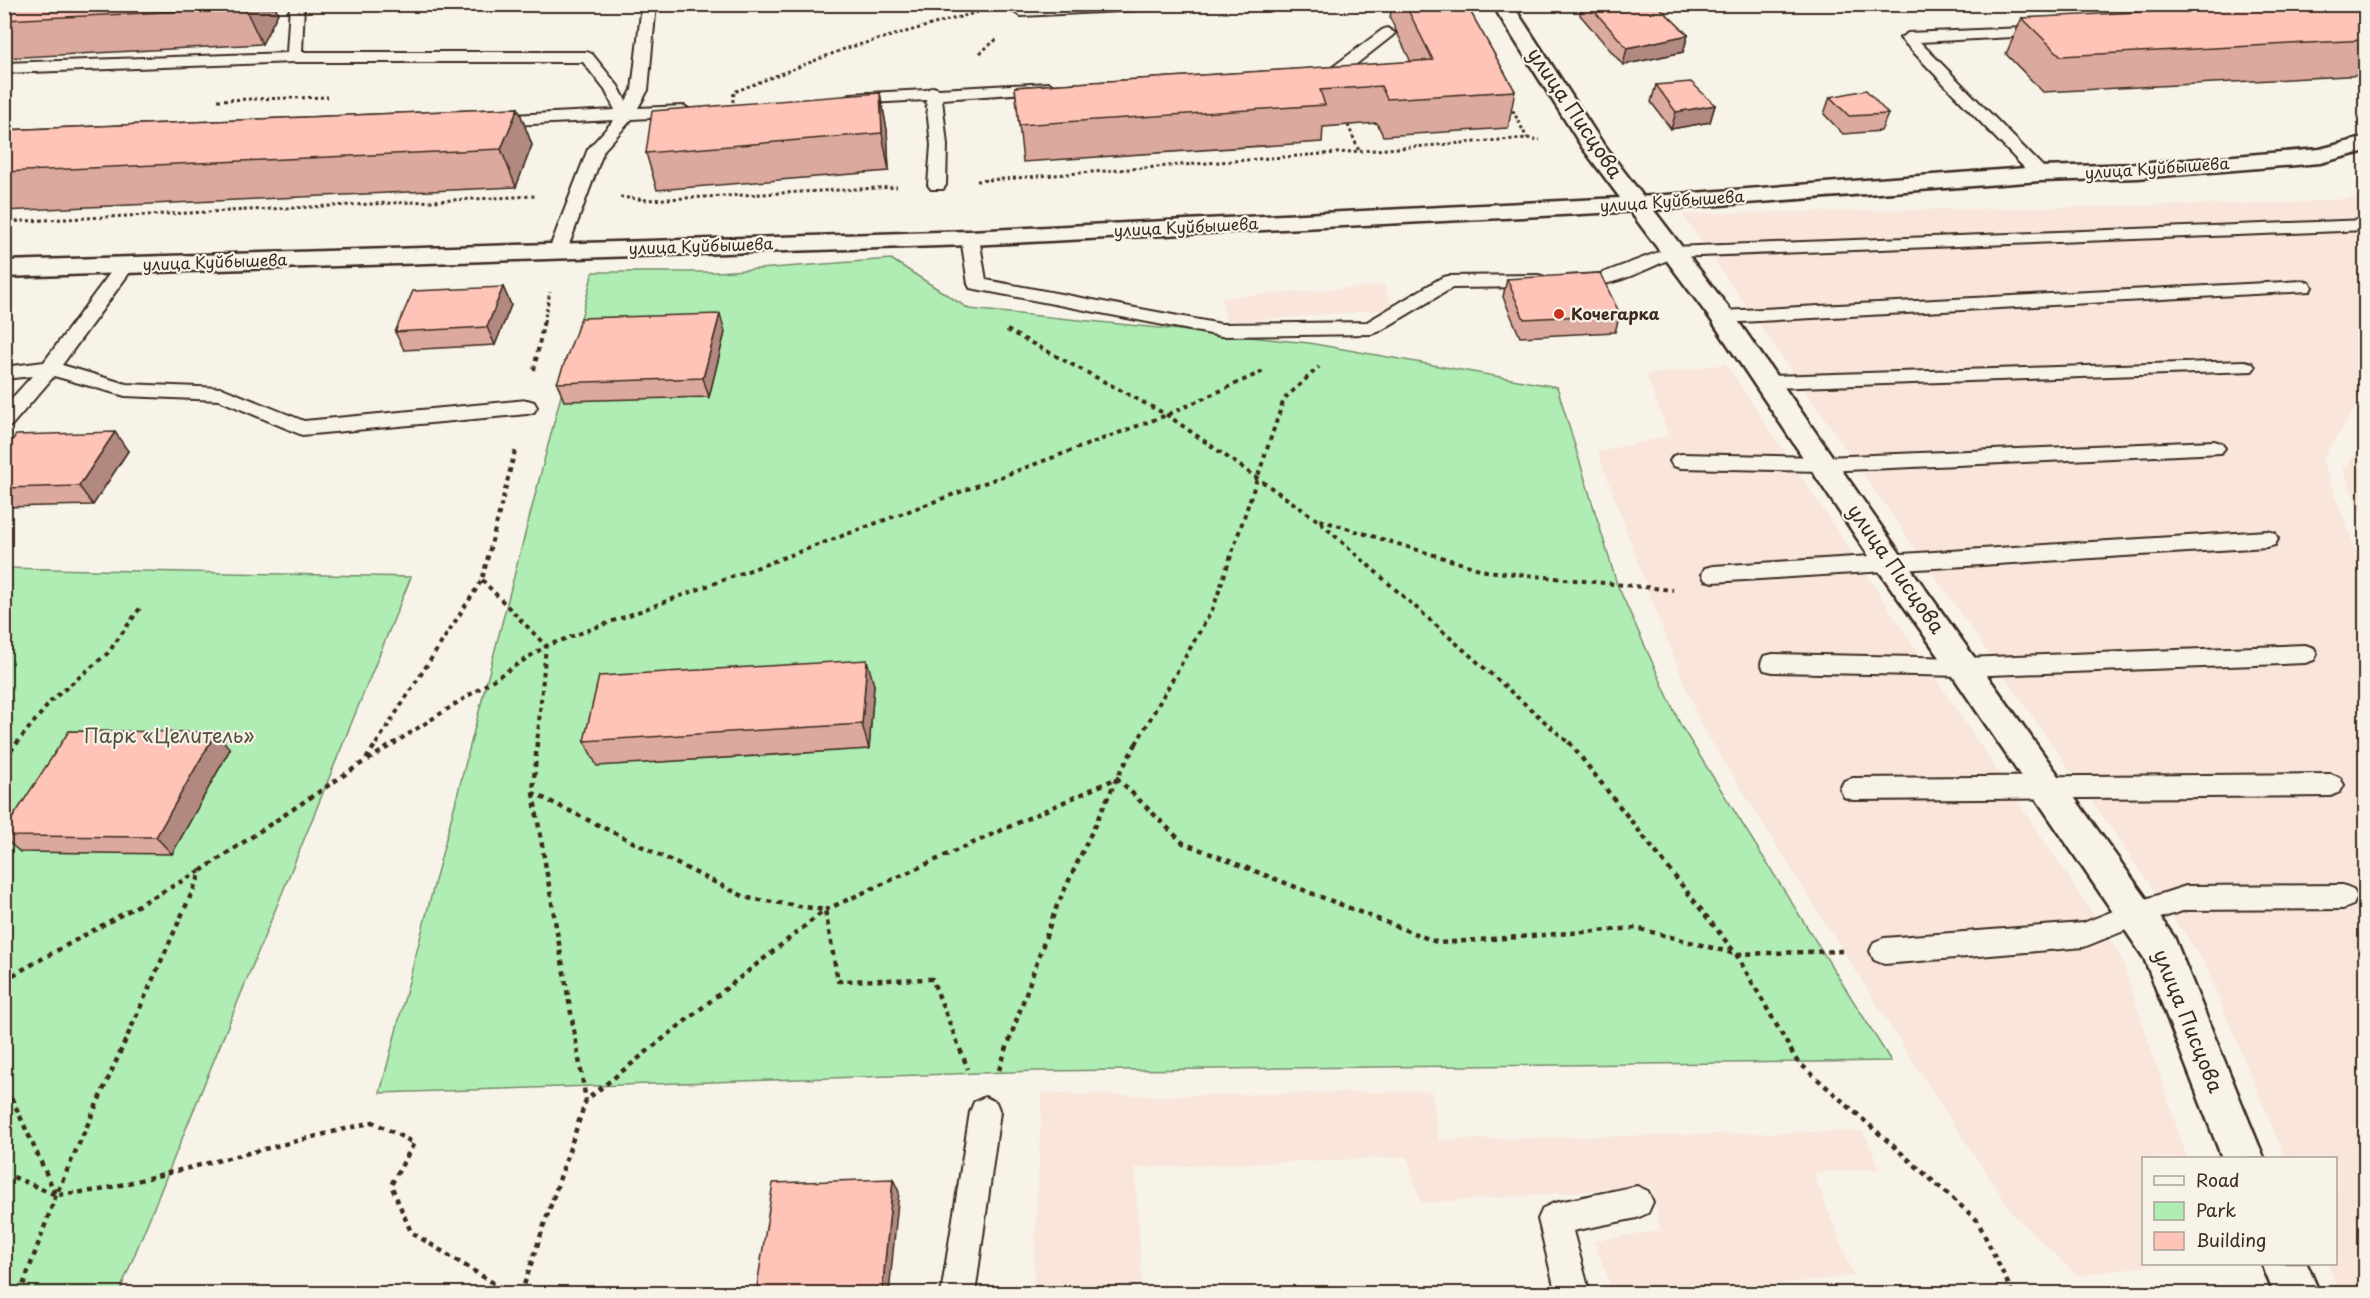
<svg xmlns="http://www.w3.org/2000/svg" width="2370" height="1298" viewBox="0 0 2370 1298" font-family="'Playpen Sans',sans-serif">
	<style>
		.built { fill: #f9e5da }
		.green { fill: #afedb4; stroke: #758c69; stroke-width: 1.5 }
		.lines { fill: none; stroke-linecap: round; stroke-linejoin: round }
		.lane-casing { stroke: #3b2a1e; stroke-width: 4 }
		.street-casing { stroke: #3b2a1e; stroke-width: 5 }
		.secondary-casing { stroke: #3b2a1e; stroke-width: 5 }
		.path-far2 { stroke: #3b2a1e; stroke-width: 3; stroke-dasharray: 3 3; stroke-linecap: butt }
		.path-far1 { stroke: #3b2a1e; stroke-width: 4; stroke-dasharray: 4.5 4.5; stroke-linecap: butt }
		.path { stroke: #3b2a1e; stroke-width: 4.5; stroke-dasharray: 5 5; stroke-linecap: butt }
		.lane { fill: #f7f3e8; fill-rule: evenodd }
		.street { fill: #f7f3e8; fill-rule: evenodd }
		.secondary { fill: #f7f3e8; fill-rule: evenodd }
		.wall { fill: #dba99e; stroke: #3b2a1e; stroke-width: 1.5 }
		.shaded-wall { fill: #b28981; stroke: #3b2a1e; stroke-width: 1.5 }
		.building { fill: #ffc4b8; stroke: #3b2a1e; stroke-width: 1.5 }
		.poi-dot { fill: #c8321e; stroke: #f7f3e8; stroke-width: 2 }
		.labels { text-anchor: middle; stroke-width: 4.5; stroke-linejoin: round; paint-order: stroke }
		.far-street-label { font-size: 16px; fill: #3b2a1e; stroke: #f7f3e8 }
		.far-poi-label { font-size: 16px; font-weight: bold; fill: #3b2a1e; stroke: #f7f3e8; text-anchor: start }
		.street-label { font-size: 20px; fill: #3b2a1e; stroke: #f7f3e8 }
		.park-label { font-size: 20px; fill: #52513c; stroke: #f7f3e8 }
	</style>
	<rect width="100%" height="100%" fill="#f7f3e8"/>
	<filter id="ink" filterUnits="userSpaceOnUse"><feTurbulence type="fractalNoise" baseFrequency=".0167" numOctaves="2"/><feDisplacementMap in="SourceGraphic" scale="12" xChannelSelector="R" yChannelSelector="G"/><feConvolveMatrix kernelMatrix="1 2 1 2 8 2 1 2 1" color-interpolation-filters="sRGB"/></filter>
	<g filter="url(#ink)">
		<path class="built" d="M 2365,197 L 2365,394 L 2322,459 L 2365,576 L 2365,1293 L 2340,1293 L 2328,1264 L 2336,1264 L 2336,1158 L 2285,1158 L 2204,962 L 1682,214 L 2295,203 Z
			M 1384,285 L 1393,309 L 1227,322 L 1221,298 Z
			M 1726,364 L 2120,955 L 2187,1158 L 2144,1158 L 2144,1264 L 2160,1264 L 2077,1276 L 2014,1215 L 1908,1054 L 1701,725 L 1659,620 L 1598,452 L 1669,436 L 1646,375 Z
			M 2365,443 L 2365,525 L 2343,469 Z
			M 1431,1091 L 1439,1140 L 1863,1131 L 1880,1169 L 1813,1173 L 1854,1276 L 1686,1293 L 1614,1294 L 1594,1241 L 1660,1230 L 1652,1186 L 1421,1203 L 1407,1157 L 1135,1168 L 1142,1286 L 1033,1294 L 1042,1093 L 1162,1096 Z"/>
		<path class="green" d="M 891,259 L 969,309 L 1309,343 L 1557,387 L 1617,584 L 1681,726 L 1891,1061 L 1038,1071 L 380,1093 L 593,272 L 718,272 Z
			M 4,568 L 411,577 L 119,1293 L 5,1293 Z"/>
		<g class="lines">
			<defs>
				<path id="lane" d="M 290,4 L 304,4 L 302,52 L 587,52 L 592,54 L 618,86 L 626,101 L 632,90 L 642,4 L 656,4 L 648,90 L 638,108 L 684,106 L 692,111 L 684,116 L 632,119 L 604,150 L 567,250 L 564,254 L 552,254 L 549,250 L 588,149 L 614,120 L 491,126 L 483,121 L 491,116 L 615,110 L 605,90 L 583,62 L 294,62 L 4,73 L 4,63 L 287,53 Z
					M 1014,4 L 1028,4 L 1028,7 L 1187,4 L 1180,8 L 1021,16 L 1014,12 Z
					M 2047,27 L 2052,29 L 2055,32 L 2052,35 L 1920,42 L 2046,170 L 2049,174 L 2046,178 L 2034,178 L 1900,38 L 1908,33 Z
					M 1387,28 L 1395,33 L 1392,36 L 1336,80 L 1317,82 L 1309,77 L 1311,74 L 1326,72 L 1382,30 Z
					M 1049,83 L 1057,88 L 1055,91 L 942,99 L 947,145 L 946,185 L 943,189 L 931,189 L 928,185 L 931,145 L 926,100 L 850,104 L 842,99 L 850,94 L 926,90 L 933,87 L 939,89 Z
					M 2366,220 L 2366,230 L 1675,257 C 1641,271 1604,293 1566,284 L 1564,280 L 1566,276 L 1600,274 L 1672,247 Z
					M 970,233 L 976,234 L 979,238 L 986,280 L 1221,324 L 1367,322 L 1441,278 L 1448,276 L 1538,275 L 1545,277 L 1547,281 L 1545,285 L 1538,287 L 1452,288 L 1378,332 L 1371,334 L 1221,336 L 970,288 L 968,284 L 961,238 L 964,234 Z
					M 126,259 L 133,261 L 135,265 L 62,365 L 126,384 L 222,388 L 304,421 L 527,400 L 534,402 L 537,407 L 534,412 L 527,414 L 302,435 L 219,400 L 125,396 L 54,376 L 11,426 L 4,428 L 4,407 L 32,376 L 4,379 L 4,367 L 44,362 L 119,261 Z
					M 2303,281 L 2310,283 L 2312,287 L 2310,291 L 1722,323 L 1715,321 L 1712,317 L 1715,313 L 1722,311 Z
					M 2245,361 L 2252,363 L 2255,367 L 2252,371 L 1768,388 L 1761,387 L 1758,382 L 1761,377 L 1768,376 Z
					M 2214,441 L 2221,443 L 2225,448 L 2221,453 L 1824,471 L 1681,468 L 1673,466 L 1670,461 L 1673,456 L 1681,454 L 1824,457 Z
					M 2267,531 L 2275,533 L 2278,539 L 2275,545 L 2267,547 L 1713,582 L 1705,580 L 1702,574 L 1705,568 L 1713,566 Z
					M 2305,645 L 2314,648 L 2317,654 L 2314,660 L 2305,663 L 1965,676 L 1773,672 L 1764,670 L 1761,663 L 1764,656 L 1773,654 L 1965,658 Z
					M 2331,774 L 2340,778 L 2344,785 L 2340,792 L 2331,796 L 1853,800 L 1844,797 L 1840,789 L 1844,781 L 1853,778 Z
					M 2343,885 L 2353,889 L 2357,897 L 2353,905 L 2343,909 L 2186,910 L 2141,924 L 2084,947 L 1884,964 L 1874,960 L 1870,951 L 1874,942 L 1884,938 L 2083,923 L 2136,902 L 2186,886 Z
					M 985,1097 L 996,1102 L 1000,1112 L 975,1294 L 941,1294 L 970,1112 L 974,1102 Z
					M 1637,1186 L 1648,1191 L 1653,1202 L 1648,1213 L 1637,1218 L 1573,1231 L 1590,1294 L 1556,1294 L 1538,1219 L 1543,1208 L 1554,1203 Z"/>
				<path id="street" d="M 1492,4 L 1512,4 L 1603,144 L 1731,311 L 1901,555 L 2174,937 L 2264,1158 L 2222,1158 L 2144,958 L 1953,676 L 1879,571 L 1712,321 L 1582,147 Z
					M 2262,1264 L 2307,1264 L 2320,1294 L 2274,1294 Z"/>
				<path id="secondary" d="M 2366,137 L 2366,151 L 2320,163 L 2138,178 L 2040,181 L 1639,211 L 970,245 L 4,277 L 4,261 L 970,231 L 1639,197 L 2040,167 L 2138,164 L 2320,149 Z"/>
			</defs>
			<use href="#lane" class="lane-casing"/>
			<use href="#street" class="street-casing"/>
			<use href="#secondary" class="secondary-casing"/>
			<path class="path-far2" d="M 980,53 L 997,39
				M 218,100 L 328,97
				M 1510,105 L 1527,138
				M 732,108 L 734,92 L 847,48 L 982,11
				M 1348,125 L 1359,151
				M 977,181 L 1527,138 L 1540,140
				M 620,197 L 647,200 L 897,187
				M 4,222 L 535,196
				M 544,322 L 550,292"/>
			<path class="path-far1" d="M 1007,330 L 1167,415 L 1316,519 L 1570,744
				M 534,370 L 544,320
				M 1320,520 L 1486,571 L 1673,590
				M 482,580 L 546,646 L 537,744
				M 16,744 L 52,700 L 108,653 L 140,608
				M 376,744 L 482,580 L 516,447
				M 393,744 L 546,646 L 1167,415 L 1266,370
				M 1136,744 L 1214,606 L 1284,399 L 1319,367"/>
			<path class="path" d="M 537,742 L 533,793 L 747,898 L 825,910 L 838,981 L 932,979 L 968,1069
				M 1569,742 L 1736,954 L 1797,1061 L 1977,1220 L 2013,1294
				M 4,759 L 18,742
				M 368,760 L 396,742
				M 533,793 L 586,1100
				M 4,980 L 200,871
				M 999,1070 L 1056,908 L 1117,778 L 1137,742
				M 4,1091 L 13,1101 L 56,1195 L 100,1190 L 373,1122 L 414,1143 L 391,1185 L 411,1232 L 511,1294
				M 4,1173 L 56,1195
				M 20,1294 L 56,1195 L 202,870 L 365,761 L 377,742
				M 521,1294 L 586,1100 L 825,910 L 1117,778 L 1183,843 L 1439,943 L 1636,928 L 1736,954 L 1842,951"/>
			<use href="#lane" class="lane"/>
			<use href="#street" class="street"/>
			<use href="#secondary" class="secondary"/>
		</g>
		<path class="wall" d="M 4,4 L 274,4 L 278,13 L 262,44 L 4,58 Z
			M 1392,4 L 1466,4 L 1515,91 L 1508,128 L 1383,136 L 1377,123 L 1323,127 L 1322,142 L 1023,162 L 1015,87 L 1411,62 L 1390,18 Z
			M 1582,4 L 1656,4 L 1688,35 L 1683,52 L 1623,65 L 1580,15 Z
			M 2366,4 L 2366,75 L 2043,92 L 2006,54 L 2022,18 Z
			M 1656,85 L 1715,105 L 1710,122 L 1671,129 L 1651,102 Z
			M 880,93 L 887,130 L 889,171 L 657,190 L 646,153 Z
			M 1830,97 L 1888,114 L 1881,131 L 1843,134 L 1824,114 Z
			M 518,108 L 532,145 L 516,187 L 4,211 L 4,130 Z
			M 1507,279 L 1620,314 L 1615,332 L 1520,337 L 1503,297 Z
			M 503,287 L 511,305 L 495,345 L 404,350 L 395,332 Z
			M 725,332 L 709,397 L 564,401 L 557,383 Z
			M 4,451 L 128,451 L 93,505 L 4,507 Z
			M 874,685 L 869,749 L 597,766 L 584,741 Z
			M 230,749 L 172,854 L 20,852 L 4,838 L 4,831 Z"/>
		<path class="shaded-wall" d="M 246,4 L 274,4 L 278,13 L 262,44 L 245,8 Z
			M 1688,35 L 1683,52 L 1623,65 L 1627,48 Z
			M 880,93 L 887,130 L 889,171 L 882,133 Z
			M 1715,105 L 1710,122 L 1671,129 L 1676,112 Z
			M 518,108 L 532,145 L 516,187 L 501,149 Z
			M 503,287 L 511,305 L 495,345 L 487,327 Z
			M 720,314 L 725,332 L 709,397 L 703,378 Z
			M 115,432 L 128,451 L 93,505 L 79,486 Z
			M 867,660 L 874,685 L 869,749 L 862,724 Z
			M 216,732 L 230,749 L 172,854 L 156,837 Z
			M 893,1179 L 899,1192 L 889,1293 L 882,1293 Z"/>
		<path class="building" d="M 4,4 L 246,4 L 245,8 L 4,20 Z
			M 1405,4 L 1466,4 L 1515,91 L 1387,99 L 1381,86 L 1320,90 L 1325,105 L 1019,125 L 1015,87 L 1433,60 Z
			M 1588,4 L 1656,4 L 1688,35 L 1627,48 Z
			M 2300,4 L 2366,4 L 2366,40 L 2061,56 L 2022,18 Z
			M 1691,82 L 1715,105 L 1676,112 L 1656,85 Z
			M 1866,90 L 1888,114 L 1849,116 L 1830,97 Z
			M 880,93 L 882,133 L 646,153 L 652,111 Z
			M 518,108 L 501,149 L 4,172 L 4,130 Z
			M 1600,273 L 1620,314 L 1524,319 L 1507,279 Z
			M 503,287 L 487,327 L 395,332 L 413,291 Z
			M 720,314 L 703,378 L 557,383 L 581,318 Z
			M 115,432 L 79,486 L 4,488 L 4,451 L 16,435 Z
			M 867,660 L 862,724 L 584,741 L 599,676 Z
			M 69,731 L 216,732 L 156,837 L 4,836 L 4,831 Z
			M 893,1179 L 882,1293 L 756,1293 L 773,1183 Z"/>
	</g>
	<circle class="poi-dot" cx="1559" cy="314" r="6"/>
	<g class="labels">
		<g class="far-street-label">
			<text transform="translate(2157 168) rotate(-4)" y="6">улица Куйбышева</text>
			<text transform="translate(1672 201) rotate(-4)" y="6">улица Куйбышева</text>
			<text transform="translate(1186 227) rotate(-3)" y="6">улица Куйбышева</text>
			<text transform="translate(701 246) rotate(-2)" y="6">улица Куйбышева</text>
			<text transform="translate(215 262) rotate(-2)" y="6">улица Куйбышева</text>
		</g>
		<g class="far-poi-label">
			<text x="1571" y="320">Кочегарка</text>
		</g>
		<g class="street-label">
			<text transform="translate(1575 113) rotate(56)" y="7">улица Писцова</text>
			<text transform="translate(1896 569) rotate(55)" y="7">улица Писцова</text>
			<text transform="translate(2188 1021) rotate(68)" y="7">улица Писцова</text>
		</g>
		<g class="park-label">
			<text x="169" y="743">Парк «Целитель»</text>
		</g>
	</g>
	<rect width="2370" height="1298" fill="none" stroke="#f7f3e8" stroke-width="24"/>
	<rect x="12" y="12" width="2346" height="1274" fill="none" stroke="#3b2a1e" stroke-width="2" filter="url(#ink)"/>
	<rect x="2142" y="1157" width="195" height="108" fill="#f7f3e8" stroke="#aca397" stroke-width="1.5"/>
	<rect x="2154" y="1176" width="30" height="9" fill="#f7f3e8" stroke="#aca397" stroke-width="1.5"/>
	<text x="2196" y="1187" font-size="18" fill="#3b2a1e">Road</text>
	<rect x="2154" y="1202" width="30" height="18" fill="#afedb4" stroke="#aca397" stroke-width="1.5"/>
	<text x="2196" y="1217" font-size="18" fill="#3b2a1e">Park</text>
	<rect x="2154" y="1232" width="30" height="18" fill="#ffc4b8" stroke="#aca397" stroke-width="1.5"/>
	<text x="2196" y="1247" font-size="18" fill="#3b2a1e">Building</text>
</svg>
